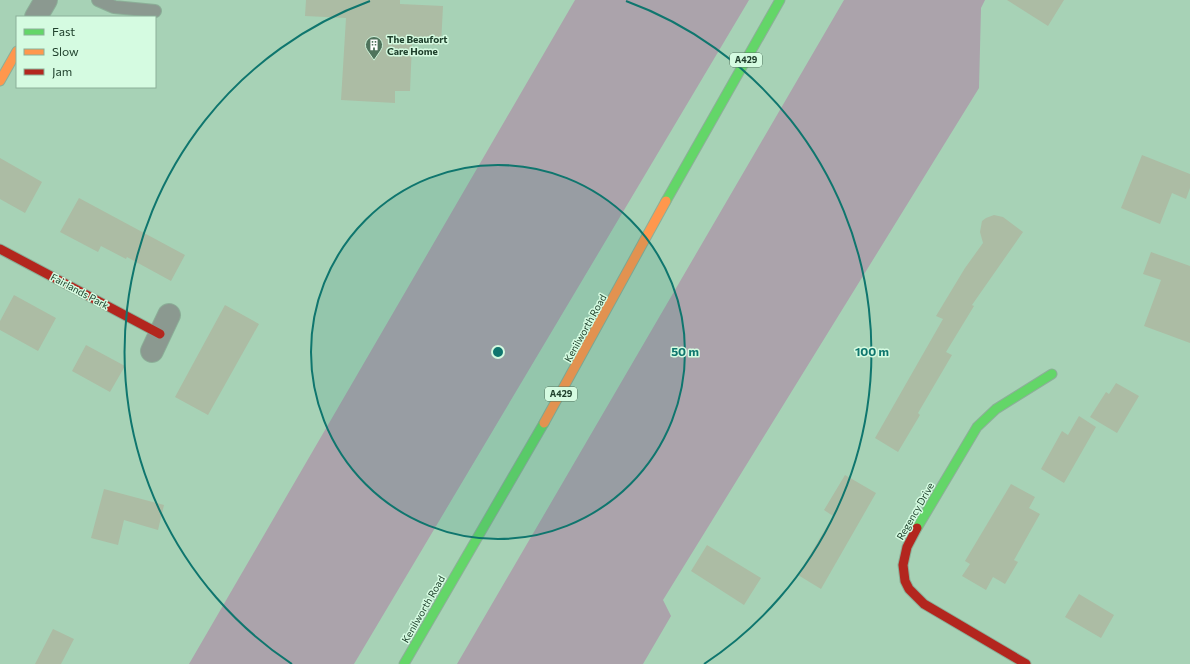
<svg xmlns="http://www.w3.org/2000/svg" width="1190" height="664" viewBox="0 0 1190 664" font-family="Commissioner,sans-serif">
	<style>
		.forest { fill: #aba3ab }
		.building { fill: #acbca4 }
		.lines { fill: none; stroke-linecap: round; stroke-linejoin: round }
		.lane-casing { stroke: #8caf98; stroke-width: 14 }
		.street-casing { stroke: #8caf98; stroke-width: 24 }
		.fast-casing { stroke: #8caf98; stroke-width: 11 }
		.slow-casing { stroke: #8caf98; stroke-width: 11 }
		.jam-casing { stroke: #8caf98; stroke-width: 11 }
		.lane { stroke: #8b9990; stroke-width: 12 }
		.street { stroke: #8b9990; stroke-width: 22 }
		.fast { stroke: #63d668; stroke-width: 9 }
		.slow { stroke: #ff974d; stroke-width: 9 }
		.jam { stroke: #b3261e; stroke-width: 9 }
		.ring { fill: none; stroke: #0f766e; stroke-width: 2 }
		.labels { text-anchor: middle; stroke-width: 3; stroke-linejoin: round; paint-order: stroke }
		.shield { fill: #d5fbe1; stroke: #567862; stroke-width: 1 }
		.shield-label { font-size: 9px; font-weight: bold; fill: #1f402c }
		.poi-label { font-size: 10px; font-weight: bold; fill: #1f402c; stroke: #d5fbe1; text-anchor: start }
		.street-label { font-size: 10px; fill: #1f402c; stroke: #d5fbe1 }
		.centre { fill: #0f766e; stroke: #d5fbe1; stroke-width: 2 }
		.ring-label { font-size: 12px; text-anchor: middle; font-weight: bold; fill: #0f766e; stroke: #d5fbe1; stroke-width: 3; stroke-linejoin: round; paint-order: stroke }
	</style>
	<rect width="100%" height="100%" fill="#a7d2b6"/>
	<path class="forest" d="M 575,0 L 749,0 L 354,664 L 189,664 Z
		M 844,0 L 985,0 L 981,8 L 979,88 L 663,600 L 671,616 L 643,664 L 457,664 Z"/>
	<path class="building" d="M 306,0 L 400,0 L 400,4 L 443,6 L 441,45 L 412,44 L 410,91 L 395,91 L 395,103 L 341,100 L 346,18 L 305,16 Z
		M 1007,0 L 1064,0 L 1048,26 Z
		M 1142,155 L 1190,174 L 1190,188 L 1186,199 L 1172,193 L 1160,224 L 1121,208 Z
		M 0,158 L 42,182 L 25,213 L 0,199 Z
		M 79,198 L 185,255 L 171,281 L 127,257 L 126,259 L 101,246 L 98,252 L 60,232 Z
		M 994,215 L 1003,217 L 1023,232 L 972,305 L 974,306 L 946,352 L 952,355 L 918,413 L 920,415 L 898,452 L 875,438 L 943,319 L 936,316 L 965,268 L 983,243 L 980,232 L 982,221 L 986,218 Z
		M 1151,252 L 1190,266 L 1190,343 L 1144,326 L 1161,280 L 1143,274 Z
		M 14,295 L 56,318 L 38,351 L 0,330 L 0,321 Z
		M 225,305 L 259,324 L 208,415 L 175,397 Z
		M 86,345 L 125,366 L 110,392 L 72,371 Z
		M 1116,383 L 1139,396 L 1117,433 L 1090,417 L 1106,392 L 1109,394 Z
		M 1079,416 L 1096,427 L 1064,483 L 1041,469 L 1062,431 L 1068,435 Z
		M 845,475 L 876,493 L 821,589 L 798,575 L 833,516 L 824,510 Z
		M 1011,484 L 1035,497 L 1029,508 L 1040,514 L 1014,560 L 1018,562 L 1005,584 L 993,577 L 986,590 L 962,576 L 970,564 L 965,561 Z
		M 104,489 L 164,505 L 158,530 L 124,520 L 118,545 L 91,538 Z
		M 707,545 L 761,578 L 744,605 L 691,571 Z
		M 1079,594 L 1114,615 L 1101,638 L 1065,617 Z
		M 53,629 L 74,639 L 61,664 L 35,664 Z"/>
	<g class="lines">
		<defs>
			<path id="lane" d="M 98,0 L 114,7 L 155,11"/>
			<path id="street" d="M 36,17 L 46,0
				M 152,351 L 169,315"/>
			<path id="fast" d="M 666,201 L 780,0
				M 917,528 L 977,427 L 996,409 L 1052,374
				M 404,664 L 544,423"/>
			<path id="slow" d="M 0,81 L 17,51
				M 544,423 L 666,201"/>
			<path id="jam" d="M 0,249 L 160,334
				M 917,528 L 907,547 L 903,565 L 905,581 L 909,589 L 924,604 L 1026,664"/>
		</defs>
		<use href="#lane" class="lane-casing"/>
		<use href="#street" class="street-casing"/>
		<use href="#fast" class="fast-casing"/>
		<use href="#slow" class="slow-casing"/>
		<use href="#jam" class="jam-casing"/>
		<use href="#lane" class="lane"/>
		<use href="#street" class="street"/>
		<use href="#fast" class="fast"/>
		<use href="#slow" class="slow"/>
		<use href="#jam" class="jam"/>
	</g>
	<circle cx="498" cy="352" r="187" fill="#0f766e" fill-opacity=".12"/>
	<g class="ring">
		<circle cx="498" cy="352" r="187"/>
		<path d="M292 664A374 374 0 0 1 370 1M626 1A374 374 0 0 1 704 664"/>
	</g>
	<defs>
		<symbol id="building-pin" viewBox="-11 -11 22 30"><path d="M0 17L-7.5 6A9.5 9.5 0 1 1 7.5 6Z" fill="#4f735c" stroke="#d5fbe1"/><path d="M-4-6H4V6H1V3H-1V6H-4ZM-2.5-4.3h1.7v1.8h-1.7ZM.8-4.3h1.7v1.8H.8ZM-2.5-1h1.7V.8h-1.7ZM.8-1h1.7V.8H.8Z" fill="#fff"/></symbol>
	</defs>
	<g fill-rule="evenodd">
		<use href="#building-pin" x="364" y="35" width="20" height="27"/>
	</g>
	<g class="labels">
		<g class="shield">
			<rect x="730" y="53" width="32" height="14" rx="3"/>
			<rect x="545" y="387" width="32" height="14" rx="3"/>
		</g>
		<g class="shield-label">
			<text x="746" y="63">A429</text>
			<text x="561" y="397">A429</text>
		</g>
		<g class="poi-label">
			<text x="387" y="43">The Beaufort<tspan x="387" dy="12">Care Home</tspan></text>
		</g>
		<g class="street-label">
			<text transform="translate(80 291) rotate(28)" y="4">Fairlands Park</text>
			<text transform="translate(585 328) rotate(-61)" y="4">Kenilworth Road</text>
			<text transform="translate(915 511) rotate(-60)" y="4">Regency Drive</text>
			<text transform="translate(423 609) rotate(-60)" y="4">Kenilworth Road</text>
		</g>
	</g>
	<circle cx="498" cy="352" r="6" class="centre"/>
	<g class="ring-label">
		<text x="685" y="356">50 m</text>
		<text x="872" y="356">100 m</text>
	</g>
	<rect x="16" y="16" width="140" height="72" fill="#d5fbe1" stroke="#8cb099"/>
	<rect x="24" y="29" width="20" height="6" fill="#63d668" stroke="#8cb099"/>
	<text x="52" y="36" font-size="12" fill="#1f402c">Fast</text>
	<rect x="24" y="49" width="20" height="6" fill="#ff974d" stroke="#8cb099"/>
	<text x="52" y="56" font-size="12" fill="#1f402c">Slow</text>
	<rect x="24" y="69" width="20" height="6" fill="#b3261e" stroke="#8cb099"/>
	<text x="52" y="76" font-size="12" fill="#1f402c">Jam</text>
</svg>
